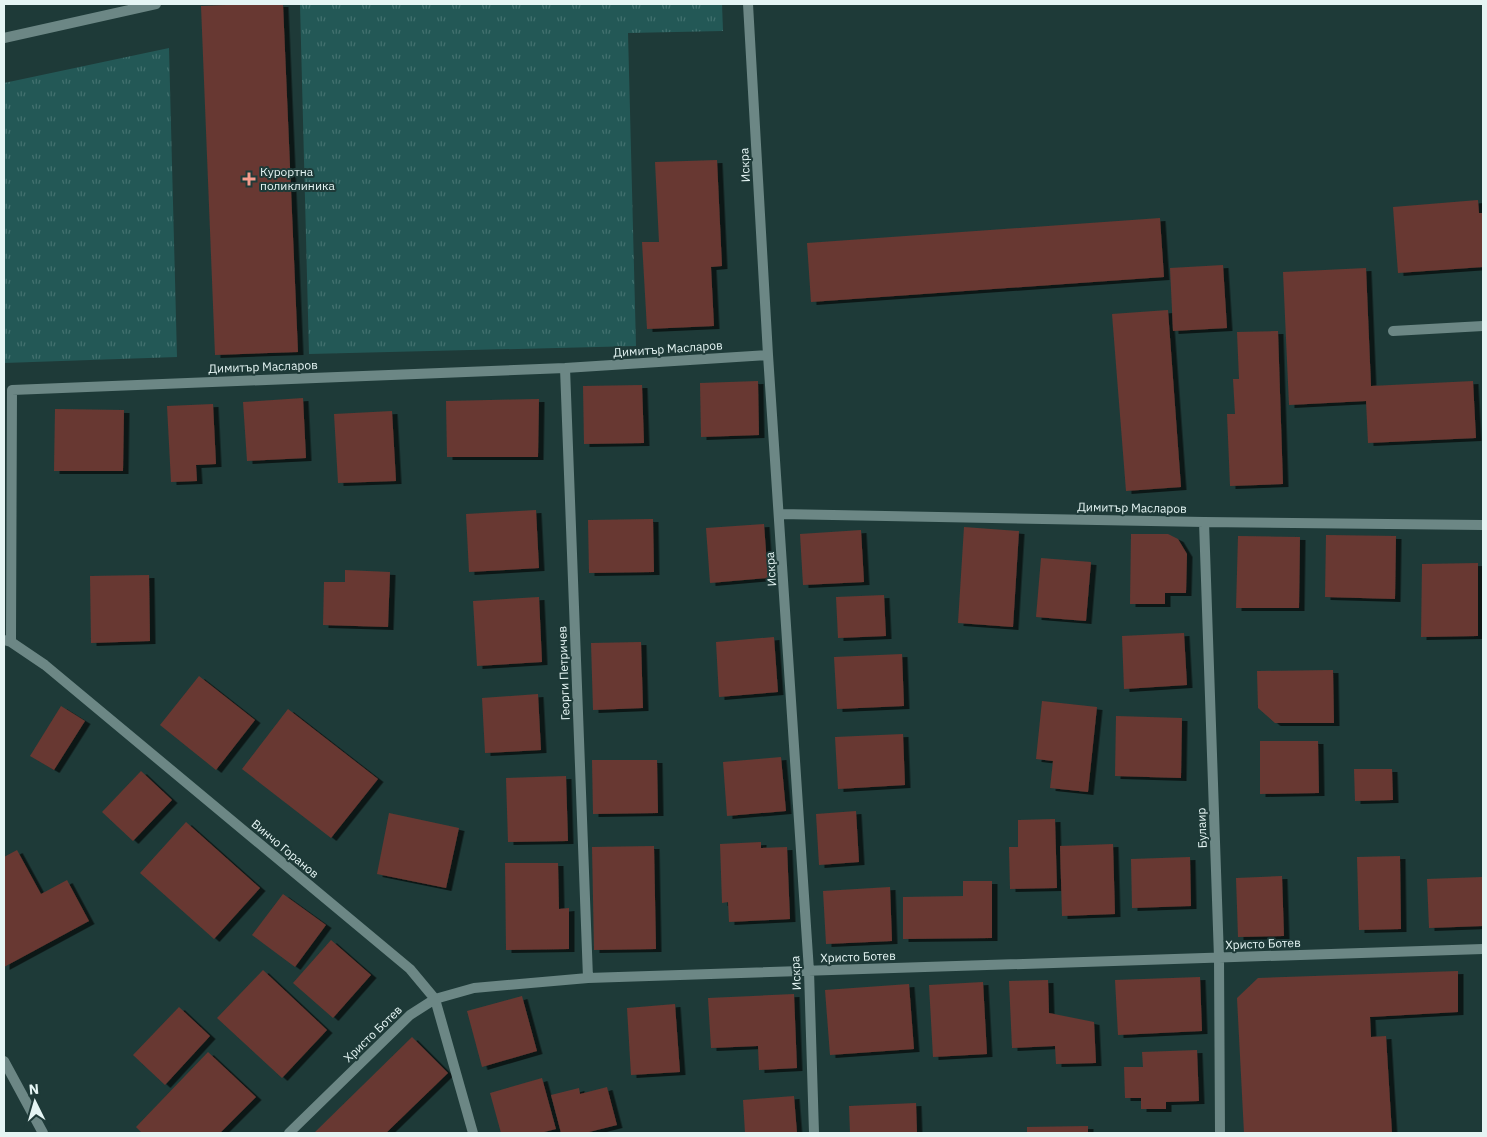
<svg xmlns="http://www.w3.org/2000/svg" width="1487" height="1137" viewBox="0 0 1487 1137" font-family="'IBM Plex Sans',sans-serif">
	<style>
		.grass { fill: url(#grass-tufts) }
		.building { fill: #683831; filter: url(#shadow) }
		.lines { fill: none; stroke-linecap: round; stroke-linejoin: round }
		.service { stroke: #6c8785; stroke-width: 10 }
		.minor { stroke: #6c8785; stroke-width: 10 }
		.tertiary { stroke: #6c8785; stroke-width: 10 }
		.poi-dot { fill: #f59d8e; stroke: #1e3a38; stroke-width: 2 }
		.labels { text-anchor: middle; stroke-width: 4; stroke-linejoin: round; paint-order: stroke }
		.street-label { font-size: 12px; fill: #e5f5f4; stroke: #1e3a38 }
		.poi-label { font-size: 12px; fill: #e5f5f4; stroke: #1e3a38; text-anchor: start }
	</style>
	<defs>
		<pattern id="grass-tufts" width="24" height="20" patternUnits="userSpaceOnUse" patternTransform="scale(1.25)"><rect width="24" height="20" fill="#235856"/><path d="M3 7l-1-3M5 7V3M7 7l1-3M15 17l-1-3M17 17v-4M19 17l1-3" fill="none" stroke="#43716f"/></pattern>
		<filter id="shadow"><feDropShadow dx="5.5" dy="3" stdDeviation="0" flood-color="#0009"/></filter>
	</defs>
	<rect width="100%" height="100%" fill="#1e3a38"/>
	<path class="grass" d="M 300,4 L 722,4 L 723,31 L 628,33 L 636,346 L 309,354 Z
		M 169,48 L 177,357 L 4,363 L 4,83 Z"/>
	<path class="building" d="M 251,4 L 283,4 L 298,352 L 215,355 L 201,6 Z
		M 717,160 L 722,266 L 711,267 L 714,326 L 647,329 L 642,242 L 659,242 L 655,162 Z
		M 1478,200 L 1479,213 L 1483,213 L 1483,267 L 1398,273 L 1393,207 Z
		M 1160,218 L 1164,277 L 811,302 L 807,243 Z
		M 1223,265 L 1227,328 L 1173,331 L 1170,268 Z
		M 1366,268 L 1371,386 L 1473,381 L 1476,438 L 1368,443 L 1366,401 L 1289,405 L 1283,272 Z
		M 1168,310 L 1181,487 L 1126,491 L 1112,314 Z
		M 1278,331 L 1283,484 L 1230,486 L 1227,414 L 1235,414 L 1233,379 L 1239,379 L 1237,332 Z
		M 758,381 L 759,435 L 701,437 L 700,383 Z
		M 642,385 L 644,443 L 584,444 L 583,386 Z
		M 303,398 L 306,458 L 247,461 L 243,402 Z
		M 539,399 L 538,457 L 447,457 L 446,401 Z
		M 213,404 L 216,464 L 196,465 L 197,481 L 171,482 L 167,406 Z
		M 55,409 L 124,410 L 123,471 L 54,471 Z
		M 392,411 L 396,481 L 338,483 L 334,414 Z
		M 536,510 L 539,568 L 469,572 L 466,514 Z
		M 653,519 L 654,572 L 589,573 L 588,520 Z
		M 764,524 L 768,578 L 710,583 L 706,528 Z
		M 964,527 L 1019,531 L 1013,627 L 958,623 Z
		M 861,530 L 864,582 L 803,585 L 800,534 Z
		M 1131,534 L 1168,534 L 1178,539 L 1187,554 L 1186,593 L 1165,593 L 1165,604 L 1130,604 Z
		M 1326,535 L 1396,536 L 1395,599 L 1325,597 Z
		M 1238,536 L 1300,537 L 1299,608 L 1236,608 Z
		M 1041,558 L 1091,562 L 1086,621 L 1036,617 Z
		M 1478,563 L 1478,636 L 1421,637 L 1422,564 Z
		M 345,570 L 390,572 L 388,627 L 323,625 L 324,582 L 345,582 Z
		M 149,575 L 150,641 L 91,643 L 90,576 Z
		M 884,595 L 886,636 L 838,638 L 836,597 Z
		M 539,597 L 542,662 L 477,666 L 473,601 Z
		M 1184,633 L 1187,685 L 1124,689 L 1122,636 Z
		M 774,637 L 778,692 L 719,697 L 716,642 Z
		M 641,642 L 643,708 L 593,710 L 591,643 Z
		M 902,654 L 904,706 L 837,709 L 834,657 Z
		M 1333,670 L 1334,723 L 1275,723 L 1258,708 L 1257,671 Z
		M 199,676 L 255,720 L 216,770 L 160,725 Z
		M 538,694 L 541,750 L 485,753 L 482,698 Z
		M 1042,701 L 1097,707 L 1088,792 L 1050,788 L 1053,761 L 1036,759 Z
		M 61,706 L 85,721 L 54,770 L 30,756 Z
		M 288,709 L 378,779 L 331,838 L 242,769 Z
		M 1116,716 L 1182,718 L 1181,778 L 1115,776 Z
		M 903,734 L 905,785 L 838,789 L 835,737 Z
		M 1260,741 L 1318,741 L 1319,793 L 1260,794 Z
		M 781,757 L 786,811 L 727,816 L 723,762 Z
		M 592,760 L 657,760 L 658,813 L 593,814 Z
		M 1354,769 L 1392,769 L 1393,800 L 1355,801 Z
		M 141,771 L 172,800 L 133,841 L 102,812 Z
		M 566,776 L 568,841 L 508,842 L 506,778 Z
		M 856,811 L 859,862 L 819,865 L 816,814 Z
		M 389,813 L 459,828 L 446,888 L 377,874 Z
		M 1055,819 L 1057,888 L 1010,889 L 1009,847 L 1018,847 L 1018,820 Z
		M 186,822 L 260,888 L 214,939 L 140,873 Z
		M 761,842 L 761,848 L 787,847 L 790,919 L 729,922 L 728,902 L 722,903 L 720,844 Z
		M 1113,844 L 1115,914 L 1062,916 L 1060,846 Z
		M 654,846 L 656,949 L 594,950 L 592,847 Z
		M 17,850 L 41,894 L 67,880 L 89,921 L 4,967 L 4,857 Z
		M 1400,856 L 1401,929 L 1359,930 L 1357,857 Z
		M 1190,857 L 1191,906 L 1132,908 L 1131,859 Z
		M 505,863 L 558,863 L 559,909 L 569,908 L 569,949 L 506,950 Z
		M 1282,876 L 1284,936 L 1238,937 L 1236,878 Z
		M 1483,877 L 1483,926 L 1429,928 L 1427,879 Z
		M 963,881 L 992,881 L 992,938 L 903,939 L 903,897 L 963,896 Z
		M 890,887 L 892,941 L 826,944 L 823,891 Z
		M 283,894 L 326,925 L 295,967 L 252,935 Z
		M 331,940 L 371,975 L 333,1018 L 293,983 Z
		M 263,970 L 327,1030 L 282,1078 L 217,1018 Z
		M 1458,971 L 1458,1012 L 1370,1017 L 1371,1037 L 1386,1036 L 1392,1133 L 1244,1133 L 1237,998 L 1258,978 Z
		M 1200,977 L 1202,1031 L 1118,1035 L 1115,980 Z
		M 1048,980 L 1049,1013 L 1094,1022 L 1096,1063 L 1056,1064 L 1055,1046 L 1012,1048 L 1009,981 Z
		M 983,982 L 987,1054 L 933,1057 L 929,985 Z
		M 909,984 L 914,1049 L 830,1055 L 825,990 Z
		M 794,994 L 797,1068 L 759,1070 L 758,1046 L 711,1048 L 708,998 Z
		M 522,996 L 537,1051 L 482,1067 L 467,1011 Z
		M 675,1004 L 680,1072 L 631,1075 L 627,1008 Z
		M 179,1007 L 210,1036 L 165,1085 L 133,1055 Z
		M 412,1037 L 448,1073 L 386,1133 L 314,1133 Z
		M 1197,1050 L 1199,1101 L 1166,1102 L 1166,1109 L 1141,1109 L 1141,1098 L 1125,1098 L 1124,1067 L 1143,1067 L 1142,1052 Z
		M 208,1052 L 256,1097 L 220,1133 L 142,1133 L 136,1127 Z
		M 542,1078 L 556,1129 L 540,1133 L 501,1133 L 490,1093 Z
		M 607,1087 L 617,1125 L 585,1133 L 561,1133 L 551,1095 L 579,1088 L 580,1094 Z
		M 794,1096 L 797,1133 L 745,1133 L 743,1100 Z
		M 916,1103 L 917,1133 L 850,1133 L 849,1106 Z
		M 1088,1126 L 1088,1133 L 1027,1133 L 1027,1127 Z"/>
	<g class="lines">
		<path class="service" d="M 1393,331 L 1483,326"/>
		<path class="minor" d="M 748,4 L 768,355 L 809,971 L 814,1133
			M 4,38 L 156,4
			M 565,368 L 588,978
			M 780,514 L 1204,522 L 1483,525
			M 1204,522 L 1219,958 L 1220,1133
			M 4,640 L 11,642 L 45,665 L 410,969 L 435,999 L 473,1133
			M 11,642 L 12,390 L 565,368 L 768,355
			M 289,1133 L 410,1015 L 435,999 L 474,988 L 588,978 L 1483,949"/>
		<path class="tertiary" d="M 4,1061 L 43,1133"/>
	</g>
	<path class="poi-dot" d="M246.5 171.5h5v5h5v5h-5v5h-5v-5h-5v-5h5z"/>
	<g class="labels">
		<g class="street-label">
			<text transform="translate(745 165) rotate(-93)" y="4">Искра</text>
			<text transform="translate(668 349) rotate(-4)" y="4">Димитър Масларов</text>
			<text transform="translate(263 367) rotate(-2)" y="4">Димитър Масларов</text>
			<text transform="translate(1132 508) rotate(1)" y="4">Димитър Масларов</text>
			<text transform="translate(771 569) rotate(-94)" y="4">Искра</text>
			<text transform="translate(564 673) rotate(-92)" y="4">Георги Петричев</text>
			<text transform="translate(1202 828) rotate(-92)" y="4">Булаир</text>
			<text transform="translate(285 849) rotate(40)" y="4">Винчо Горанов</text>
			<text transform="translate(1263 944) rotate(-2)" y="4">Христо Ботев</text>
			<text transform="translate(858 957) rotate(-2)" y="4">Христо Ботев</text>
			<text transform="translate(796 973) rotate(-93)" y="4">Искра</text>
			<text transform="translate(373 1034) rotate(-44)" y="4">Христо Ботев</text>
		</g>
		<g class="poi-label">
			<text x="260" y="176">Курортна<tspan x="260" dy="14">поликлиника</tspan></text>
		</g>
	</g>
	<rect width="1487" height="1137" fill="none" stroke="#e5f5f4" stroke-width="10"/>
	<g transform="translate(35 1102) rotate(355)" stroke="#1e3a38" stroke-width="4" paint-order="stroke">
	<path d="M0-4L9 19L0 12L-9 19Z" fill="#e5f5f4"/>
	<text y="-8" font-size="14" font-weight="bold" text-anchor="middle" fill="#e5f5f4">N</text>
	</g>
</svg>
